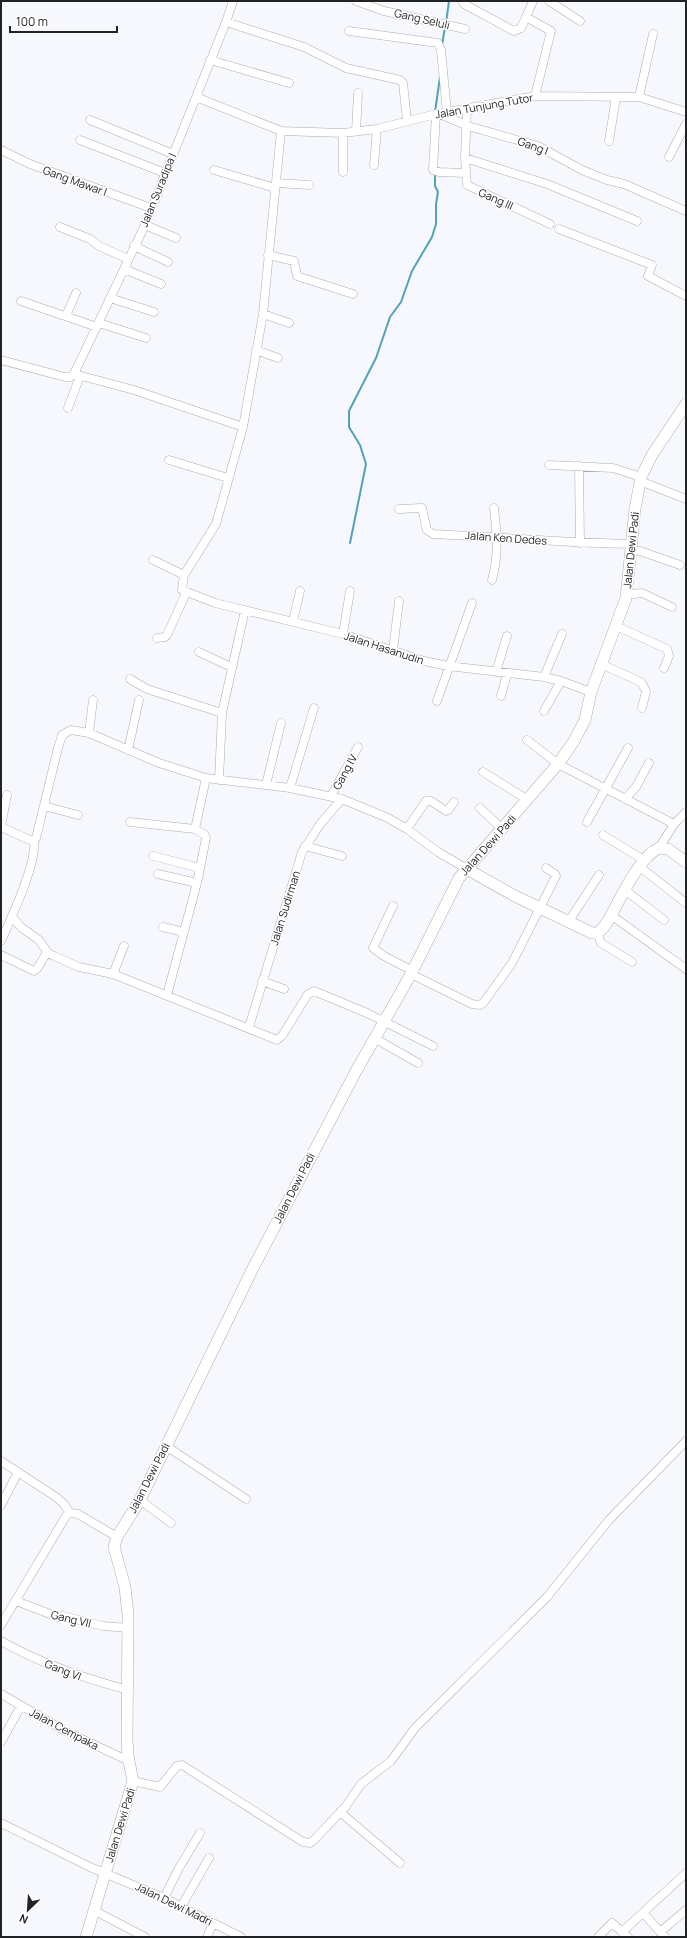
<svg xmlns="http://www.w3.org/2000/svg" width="687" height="1938" viewBox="0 0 687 1938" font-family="Manrope,sans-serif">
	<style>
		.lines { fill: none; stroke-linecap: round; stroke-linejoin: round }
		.stream { stroke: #51a3b8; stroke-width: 2 }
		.street-casing { stroke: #aaadb2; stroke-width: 9 }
		.secondary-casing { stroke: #aaadb2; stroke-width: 12 }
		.street { stroke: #fff; stroke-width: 8 }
		.secondary { stroke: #fff; stroke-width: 11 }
		.labels { text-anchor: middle; stroke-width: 3; stroke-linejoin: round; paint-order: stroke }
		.street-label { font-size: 11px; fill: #222324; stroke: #fff }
	</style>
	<rect width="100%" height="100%" fill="#f6f8fd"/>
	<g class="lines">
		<path class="stream" d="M 446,23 L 449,1
			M 442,45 L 445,27
			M 435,112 L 440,77
			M 350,543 L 366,464 L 360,445 L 349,427 L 349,411 L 376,358 L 390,317 L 401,302 L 412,271 L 432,237 L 436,224 L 436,204 L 438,192 L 435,186 L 435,173"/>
		<defs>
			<path id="street" d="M 356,1 L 384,11 L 465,29
				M 462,1 L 464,4 L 514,31 L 521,28 L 526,17 L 551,31 L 535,96
				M 549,1 L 580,21
				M 526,17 L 533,1
				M 226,22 L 304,47 L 346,68 L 400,80 L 403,83 L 407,121
				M 349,31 L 438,43 L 441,50 L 447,112
				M 210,60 L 289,83
				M 196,97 L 281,131 L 263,314 L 243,427 L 216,524 L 184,575 L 182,590 L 215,603 L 343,634 L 424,661 L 448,666 L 544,677 L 561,681 L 591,692
				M 639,97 L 653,34
				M 467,109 L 465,158 L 467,185 L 550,224
				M 436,114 L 433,170 L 439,172 L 465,173
				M 440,114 L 468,126 L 538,146 L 582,170 L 607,180 L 624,184 L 686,211
				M 90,120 L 173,154
				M 281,131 L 343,133 L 377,129 L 436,114 L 535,96 L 639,97 L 686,112
				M 356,131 L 358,93
				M 343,133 L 343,172
				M 80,140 L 165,173
				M 609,141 L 616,97
				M 1,150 L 30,164 L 151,208
				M 669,157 L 686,124
				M 465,158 L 547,184 L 637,221
				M 374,165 L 377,129
				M 214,170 L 275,188
				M 276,183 L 309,185
				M 145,225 L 176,238
				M 60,227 L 90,239 L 99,246 L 128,259
				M 559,229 L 652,265 L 648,276 L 686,296
				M 134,246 L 168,262
				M 268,255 L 294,261 L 297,276 L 353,294
				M 124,269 L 161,284
				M 110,298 L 154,312
				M 21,301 L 97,327
				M 263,314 L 289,323
				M 66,316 L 76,293
				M 99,323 L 146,338
				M 256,350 L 278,358
				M 1,360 L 65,377 L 70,377 L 74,374
				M 74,374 L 145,225 L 226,22 L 233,1
				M 74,374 L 134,390 L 243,427
				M 68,408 L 80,376
				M 169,460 L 228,478
				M 549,465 L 613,468 L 641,477
				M 579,466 L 580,543
				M 640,481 L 686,499
				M 399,509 L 422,508 L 427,530 L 433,534 C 500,537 566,543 632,544
				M 632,550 L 640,551 L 680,565
				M 153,560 L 184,575
				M 492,580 C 499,555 497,533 494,508
				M 627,592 L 633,594 L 642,593 L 672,607
				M 293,621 L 300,591
				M 616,626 L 667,649 L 669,656 L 664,668
				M 343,634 L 350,591
				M 157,638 L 165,637 L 167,635 L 186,593
				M 393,650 L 399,601
				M 199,652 L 231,667
				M 601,664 L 641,682 L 646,691 L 642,708
				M 496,672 L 507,636
				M 544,677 L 562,634
				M 130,679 L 147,689 L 222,713
				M 501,696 L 507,674
				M 437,701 L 472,603
				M 544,711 L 561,681
				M 89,733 L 93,700
				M 527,740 L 558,764 L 674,824
				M 128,750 L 139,700
				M 483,772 L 528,800
				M 219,780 L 222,713 L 245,610
				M 266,785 L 281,723
				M 290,788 L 314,708
				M 331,796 L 358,747
				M 625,799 L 636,787 L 649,763
				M 44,806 L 78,815
				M 480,808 L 502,829
				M 130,822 L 195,829
				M 587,822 L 628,748
				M 1,826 L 7,795
				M 1,827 L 30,840 L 34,840
				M 407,829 L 426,801 L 431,801 L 446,811 L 448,810 L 454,802
				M 603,835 L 644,860
				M 305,846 L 342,856
				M 659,848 L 674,824 L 686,812
				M 153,856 L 200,868
				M 640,867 L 686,903
				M 158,874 L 197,883
				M 625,890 L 664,920
				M 393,906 L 373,948 L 384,956 L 413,971
				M 611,915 L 686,969
				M 12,917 L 22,928 L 39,940 L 48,953 L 54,956 L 79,967 L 113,974 L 277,1040 L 282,1036 L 308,994 L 314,991 L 367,1013 L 433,1046
				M 569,921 L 599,875
				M 163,927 L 184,932
				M 597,933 L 601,943 L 632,962
				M 1,941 C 11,918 37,864 34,840 L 36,838 L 58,748 L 62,735 L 71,730 L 89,733 L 159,763 L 206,778 L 290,788 L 342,799 L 388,818 L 407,829 L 438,852 L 467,869
				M 1,955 L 34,971 L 37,969 L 47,952
				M 113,974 L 124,946
				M 411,974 L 472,1004 L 480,1005 L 484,1002 L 512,963 L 556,876 L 555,874 L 546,868
				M 262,981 L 284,989
				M 167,995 L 197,883 L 206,838 L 205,835 L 195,829 L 206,778
				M 249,1027 L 302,852 L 321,823 L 342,799
				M 376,1039 L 418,1063
				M 166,1446 L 246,1499
				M 1,1461 L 56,1497 L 64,1504 L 70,1513
				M 140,1500 L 171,1523
				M 1,1505 L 18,1472
				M 16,1601 L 58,1617 L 63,1616 L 103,1626 L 128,1628
				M 1,1625 L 66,1516 L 70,1513 L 78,1514 L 117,1537
				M 1,1641 C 41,1664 83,1678 128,1690
				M 1,1694 L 65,1731 L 129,1761
				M 1,1742 L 21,1706
				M 133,1781 L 160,1787 L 177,1766 L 182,1765 L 303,1842 L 310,1843 L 313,1841 L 346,1806 L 361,1784 L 391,1761 L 415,1728 L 547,1597 L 609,1520 L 686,1441
				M 340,1812 L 400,1863
				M 1,1823 L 90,1867 L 164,1898 L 241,1937
				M 164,1898 L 179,1868 L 200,1833
				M 181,1907 L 209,1858
				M 95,1911 L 145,1937
				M 643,1913 L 665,1937
				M 622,1932 L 686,1873
				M 660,1932 L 686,1910
				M 207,1937 L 213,1923
				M 598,1937 L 612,1923 L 628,1937"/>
			<path id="secondary" d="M 467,869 L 513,895 L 592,933 L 597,933 C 606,928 610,917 615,908 C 624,891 641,856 659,848 L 668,849 L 686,862
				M 86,1937 L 133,1781 L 128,1756 L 127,1740 L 128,1615 L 125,1587 L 114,1547 L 117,1537 L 140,1500 L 252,1270 L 355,1073 L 411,974 L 459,878 L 558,764 L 574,741 L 585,720 L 591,692 L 626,598 L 635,509 L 641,477 L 652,455 L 686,404"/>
		</defs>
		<use href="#street" class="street-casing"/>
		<use href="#secondary" class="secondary-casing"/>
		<use href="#street" class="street"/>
		<use href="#secondary" class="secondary"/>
	</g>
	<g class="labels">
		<g class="street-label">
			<text transform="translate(422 19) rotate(13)" y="4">Gang Seluli</text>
			<text transform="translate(484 106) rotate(-10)" y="4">Jalan Tunjung Tutor</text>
			<text transform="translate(533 146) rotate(20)" y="4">Gang I</text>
			<text transform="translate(75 181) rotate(20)" y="4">Gang Mawar I</text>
			<text transform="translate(158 190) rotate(-68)" y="4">Jalan Suradipa I</text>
			<text transform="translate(496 199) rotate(24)" y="4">Gang III</text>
			<text transform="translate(506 538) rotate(4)" y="4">Jalan Ken Dedes</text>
			<text transform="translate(631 550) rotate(-84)" y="4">Jalan Dewi Padi</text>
			<text transform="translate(384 648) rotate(18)" y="4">Jalan Hasanudin</text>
			<text transform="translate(345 772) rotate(-61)" y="4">Gang IV</text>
			<text transform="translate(488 845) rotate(-48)" y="4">Jalan Dewi Padi</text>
			<text transform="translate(285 908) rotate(-73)" y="4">Jalan Sudirman</text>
			<text transform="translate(294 1188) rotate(-63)" y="4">Jalan Dewi Padi</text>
			<text transform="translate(149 1478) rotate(-63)" y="4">Jalan Dewi Padi</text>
			<text transform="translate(71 1619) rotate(13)" y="4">Gang VII</text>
			<text transform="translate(63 1670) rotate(21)" y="4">Gang VI</text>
			<text transform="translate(64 1729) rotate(28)" y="4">Jalan Cempaka</text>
			<text transform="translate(120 1825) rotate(-73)" y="4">Jalan Dewi Padi</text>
			<text transform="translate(174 1904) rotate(26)" y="4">Jalan Dewi Madri</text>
		</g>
	</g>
	<rect width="687" height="1938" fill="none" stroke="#222324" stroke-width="4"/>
	<g transform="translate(28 1910) rotate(205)" stroke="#ffffff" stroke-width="3" paint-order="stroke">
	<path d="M0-3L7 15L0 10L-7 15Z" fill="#222324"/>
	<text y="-6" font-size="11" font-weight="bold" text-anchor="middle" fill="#222324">N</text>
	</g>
	<path d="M10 26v6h107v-6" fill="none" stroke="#222324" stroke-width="2"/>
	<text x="16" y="26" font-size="12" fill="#222324" stroke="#ffffff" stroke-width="3" paint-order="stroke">100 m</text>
</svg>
